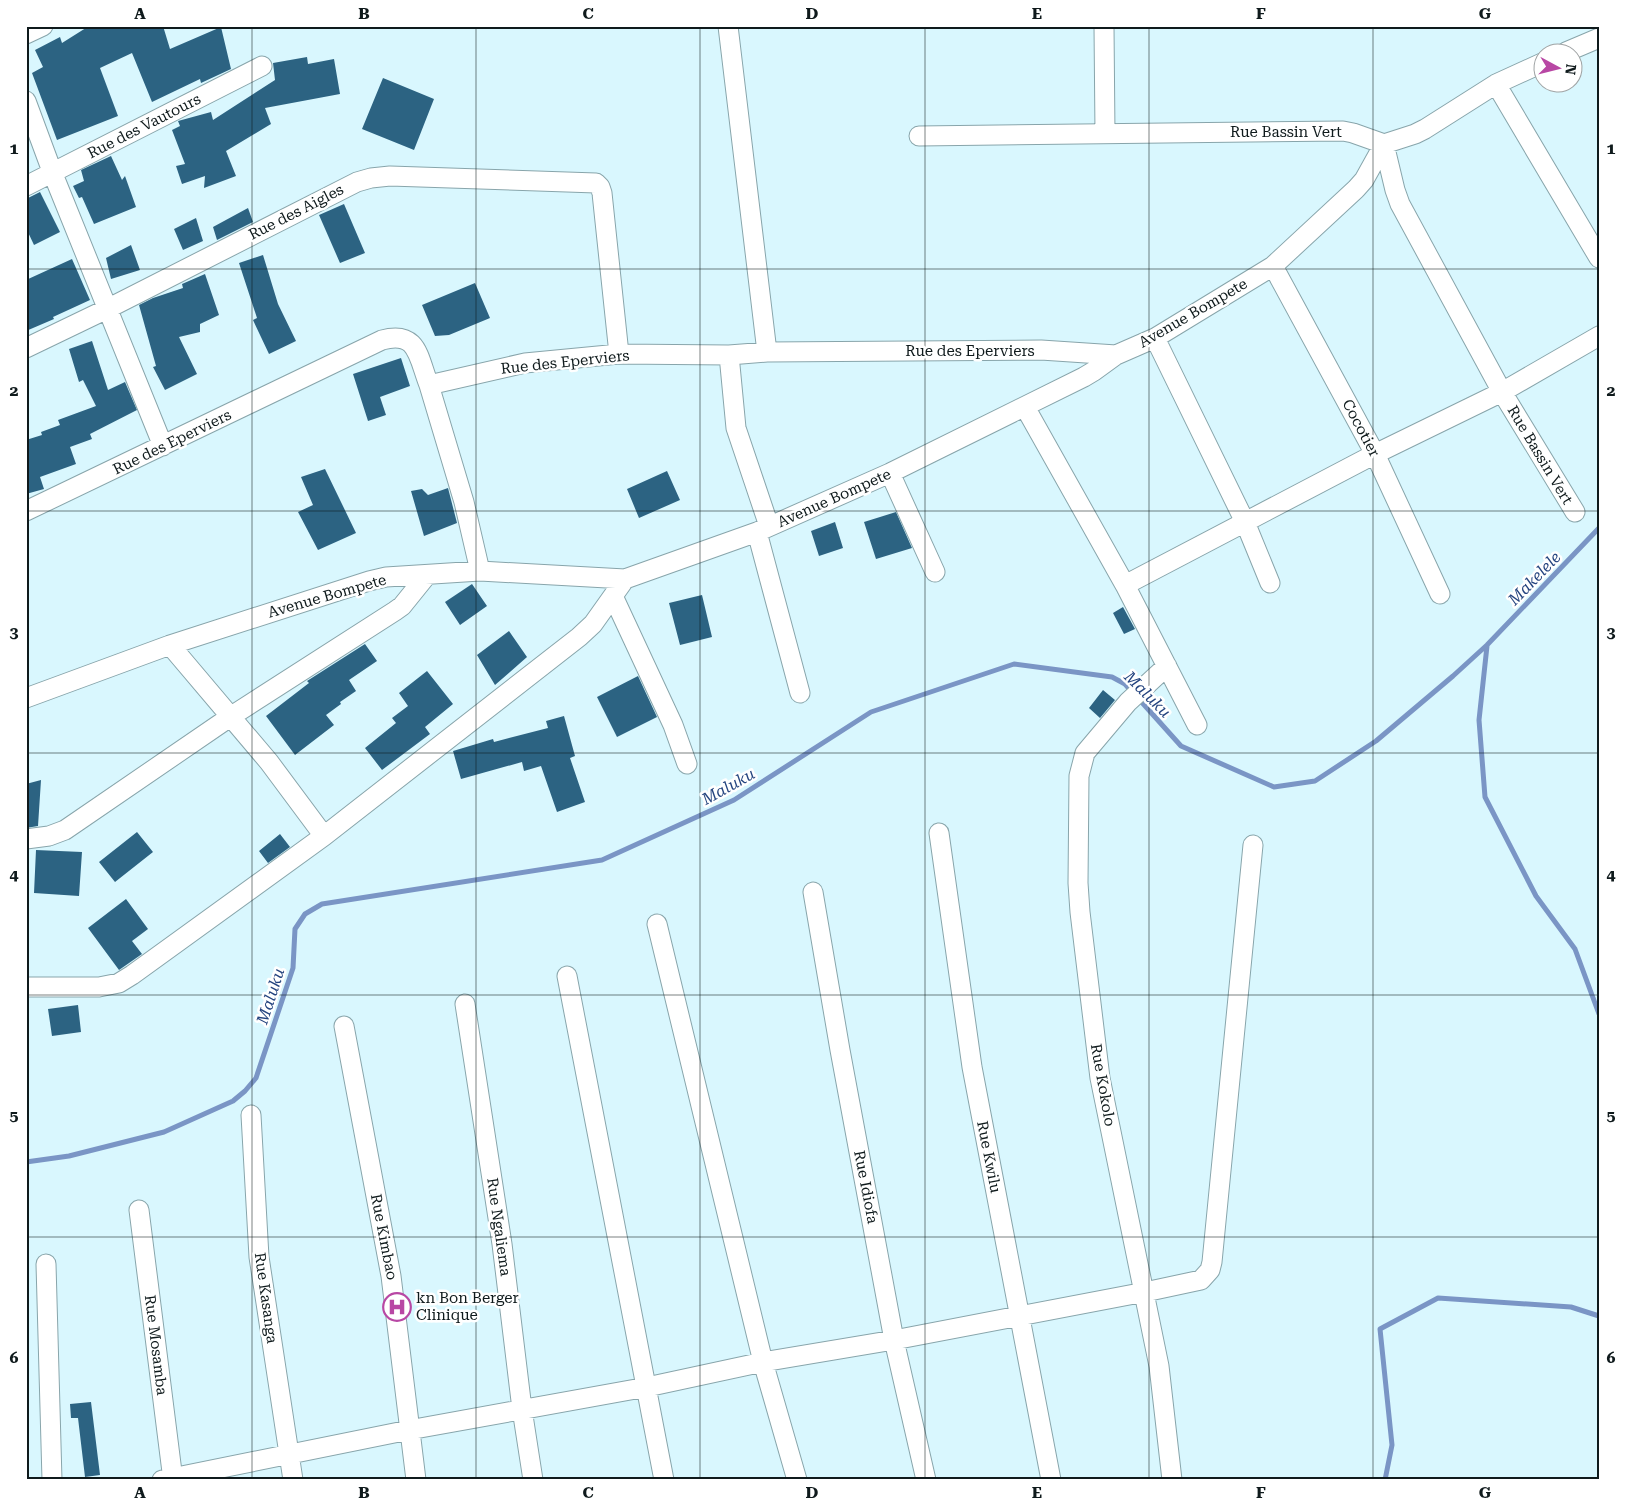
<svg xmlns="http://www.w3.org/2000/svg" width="1625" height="1506" viewBox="0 0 1625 1506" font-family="'Roboto Serif',serif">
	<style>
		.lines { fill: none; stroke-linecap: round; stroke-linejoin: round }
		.stream { stroke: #7a95c5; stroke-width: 5 }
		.building { fill: #2c6382 }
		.minor-casing { stroke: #88a5ab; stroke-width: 21 }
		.minor { stroke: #fff; stroke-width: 19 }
		.grid { fill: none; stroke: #0f1a1c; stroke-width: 1; stroke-opacity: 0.55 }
		.labels { text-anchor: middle; stroke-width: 5; stroke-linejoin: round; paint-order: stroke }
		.street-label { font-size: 15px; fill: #0f1a1c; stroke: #fff }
		.poi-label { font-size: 15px; fill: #0f1a1c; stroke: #fff; text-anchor: start }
		.water-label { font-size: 16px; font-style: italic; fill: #24447f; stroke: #fff }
		.neatline { fill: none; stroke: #0f1a1c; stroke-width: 2 }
		.grid-label { font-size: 16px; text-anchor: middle; font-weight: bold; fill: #0f1a1c }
	</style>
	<rect width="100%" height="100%" fill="#d9f7fe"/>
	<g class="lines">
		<path class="stream" d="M 1487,646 L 1479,720 L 1485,797 L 1536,896 L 1575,949 L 1599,1014
			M 1138,698 L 1181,746 L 1274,787 L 1315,781 L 1376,741 L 1453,676 L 1487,645 L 1599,528
			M 26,1162 L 69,1156 L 164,1132 L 233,1101 L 245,1091 L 256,1078 L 293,968 L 295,929 L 305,914 L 322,904 L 602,860 L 734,800 L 871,712 L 1014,664 L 1112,677 L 1125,684 L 1132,692
			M 1385,1480 L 1392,1445 L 1380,1329 L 1438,1298 L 1571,1307 L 1599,1316"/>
	</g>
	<path class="building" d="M 89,26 L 163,26 L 170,49 L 221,27 L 231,69 L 201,83 L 200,79 L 152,102 L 132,53 L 100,68 L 118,116 L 57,140 L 32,73 L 43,67 L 35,50 L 60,37 L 62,43 Z
		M 307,57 L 308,64 L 334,59 L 340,94 L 265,108 L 271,124 L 226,151 L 236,176 L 204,188 L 205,176 L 182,184 L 176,166 L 185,164 L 172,130 L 180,126 L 178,121 L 211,112 L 213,120 L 275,80 L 273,63 Z
		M 383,78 L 434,99 L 414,150 L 362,129 Z
		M 111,156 L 122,180 L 125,176 L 136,207 L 94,224 L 82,197 L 79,198 L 73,186 L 84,181 L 81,170 Z
		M 40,192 L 60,232 L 34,245 L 26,228 L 26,199 Z
		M 344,204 L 365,253 L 340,263 L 319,215 Z
		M 248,208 L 253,222 L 217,240 L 213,227 Z
		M 196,218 L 203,241 L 183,250 L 174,229 Z
		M 131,245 L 140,270 L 111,279 L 106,258 Z
		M 263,255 L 278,304 L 296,341 L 269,354 L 253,320 L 257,318 L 239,263 Z
		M 72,259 L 90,300 L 53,317 L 54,319 L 26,331 L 26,280 Z
		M 205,274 L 219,315 L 200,324 L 200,332 L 179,337 L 197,374 L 165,390 L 153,367 L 156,366 L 139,305 L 153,298 L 183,288 L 182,284 Z
		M 475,283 L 490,318 L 449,335 L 435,336 L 422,305 Z
		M 92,341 L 108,390 L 125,382 L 137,410 L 90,434 L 92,439 L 70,447 L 76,464 L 40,477 L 44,489 L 26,494 L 26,440 L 42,435 L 41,432 L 60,425 L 58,420 L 96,406 L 83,380 L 79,382 L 69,349 Z
		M 401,358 L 410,386 L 380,397 L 386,415 L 368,421 L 353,374 Z
		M 325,469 L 356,533 L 318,550 L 298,512 L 313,505 L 301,477 Z
		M 667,471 L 680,500 L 639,518 L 627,489 Z
		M 448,488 L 457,523 L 424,536 L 411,491 L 422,489 L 428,495 Z
		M 896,512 L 912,548 L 876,559 L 864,522 Z
		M 835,522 L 843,548 L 819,556 L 811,531 Z
		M 472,584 L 487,606 L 460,625 L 445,602 Z
		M 702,595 L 712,637 L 680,645 L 669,603 Z
		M 1123,607 L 1135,629 L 1124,634 L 1113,613 Z
		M 509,631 L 527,657 L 495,685 L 477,655 Z
		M 365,644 L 377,661 L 349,680 L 356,691 L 340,702 L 341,704 L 326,715 L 334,725 L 295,755 L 266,716 L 309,683 L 307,681 Z
		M 427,671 L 453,704 L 425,727 L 430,734 L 382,770 L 365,748 L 396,723 L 392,718 L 408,706 L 399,693 Z
		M 638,676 L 657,717 L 617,737 L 597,697 Z
		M 1103,690 L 1115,700 L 1100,718 L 1089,708 Z
		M 564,716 L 575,756 L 570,758 L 585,802 L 557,812 L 541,766 L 524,771 L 522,762 L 461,779 L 453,751 L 493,739 L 494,742 L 548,728 L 546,721 Z
		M 41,780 L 38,826 L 26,828 L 26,784 Z
		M 137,832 L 153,852 L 115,882 L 99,862 Z
		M 280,834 L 290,847 L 268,863 L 259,851 Z
		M 36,850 L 82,852 L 79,896 L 34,893 Z
		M 126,899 L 148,929 L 132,941 L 142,954 L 119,970 L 88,928 Z
		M 78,1005 L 81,1032 L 52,1036 L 48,1009 Z
		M 91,1402 L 100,1475 L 85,1477 L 78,1418 L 71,1418 L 70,1404 Z"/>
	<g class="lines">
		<defs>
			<path id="minor" d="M 728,26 L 767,352
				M 1104,26 L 1105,134
				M 26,34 L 43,26
				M 1566,52 L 1599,38
				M 1496,84 L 1599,258
				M 26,101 L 53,174 L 163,446
				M 919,136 L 1343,131 L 1353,133 L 1384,144 L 1395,190 L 1400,204 L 1502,392 L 1575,512
				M 26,186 L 262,66
				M 1273,266 L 1375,454 L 1440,594
				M 1155,338 L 1245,522 L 1270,583
				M 26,348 L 107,309 L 357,182 L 371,178 L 390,176 L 596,183 L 600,187 L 602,193 L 619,354
				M 729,355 L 736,428 L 769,526
				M 429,385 L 464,502 L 480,571
				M 1025,407 L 1125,585 L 1197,725
				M 890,473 L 935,572
				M 26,511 L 382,340 C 418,330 418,357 429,385 L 525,363 L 619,354 L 729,355 L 767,352 L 1041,350 L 1116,355
				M 757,532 L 800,693
				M 1125,585 L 1375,454 L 1502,392 L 1599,336
				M 613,596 L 673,725 L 687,764
				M 170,645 L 269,762 L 324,836
				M 1167,666 L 1128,702 L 1085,753 L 1079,776 L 1078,883 L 1080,912 L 1100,1078 L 1159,1366 L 1172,1480
				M 26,698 L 170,645 L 369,581 L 386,577 L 480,571 L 625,579 L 757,532 L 890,473 L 1084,377 L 1094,371 L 1116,355 L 1155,338 L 1273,266 L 1356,189 L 1364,180 L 1384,144 L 1415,134 L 1425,129 L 1496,84 L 1542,63
				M 939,833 L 972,1067 L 1051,1480
				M 26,839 L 49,836 L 65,830 L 230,717 L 395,611 L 402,606 L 427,575
				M 813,892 L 840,1050 L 894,1340 L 926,1480
				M 657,924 L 763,1362 L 797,1480
				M 567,976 L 664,1480
				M 26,987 L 99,987 L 119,983 L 132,975 L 324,836 L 579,637 L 593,624 L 625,579
				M 465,1004 L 502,1244 L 522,1409 L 533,1480
				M 344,1026 L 391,1276 L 416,1480
				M 251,1115 L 259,1257 L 293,1480
				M 139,1210 L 173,1480
				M 46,1264 L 52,1480
				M 162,1480 L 409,1430 L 647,1387 L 763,1362 L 894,1340 L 1145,1292 L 1201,1280 L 1210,1270 L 1212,1262 L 1253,845"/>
		</defs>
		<use href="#minor" class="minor-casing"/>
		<use href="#minor" class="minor"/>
	</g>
	<path class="grid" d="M 252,26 L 252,1480M 476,26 L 476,1480M 700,26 L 700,1480M 925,26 L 925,1480M 1149,26 L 1149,1480M 1373,26 L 1373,1480M 26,269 L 1599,269M 26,511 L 1599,511M 26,753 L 1599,753M 26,995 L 1599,995M 26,1237 L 1599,1237"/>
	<defs>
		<symbol id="hospital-ring" viewBox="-11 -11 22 22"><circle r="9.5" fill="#fff" stroke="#b847a4" stroke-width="1.5"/><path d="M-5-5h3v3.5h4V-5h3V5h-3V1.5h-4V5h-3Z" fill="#b847a4"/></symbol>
	</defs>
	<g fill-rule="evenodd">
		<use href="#hospital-ring" x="381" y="1291" width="32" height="32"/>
	</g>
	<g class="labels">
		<g class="street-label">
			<text transform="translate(144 126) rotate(-27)" y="5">Rue des Vautours</text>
			<text x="1286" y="137">Rue Bassin Vert</text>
			<text transform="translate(296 212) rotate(-27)" y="5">Rue des Aigles</text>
			<text transform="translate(1193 313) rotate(-30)" y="5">Avenue Bompete</text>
			<text x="970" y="356">Rue des Eperviers</text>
			<text transform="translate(565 362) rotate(-6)" y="5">Rue des Eperviers</text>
			<text transform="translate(1361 428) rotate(62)" y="5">Cocotier</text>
			<text transform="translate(172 442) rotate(-26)" y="5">Rue des Eperviers</text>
			<text transform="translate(1540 455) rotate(59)" y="5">Rue Bassin Vert</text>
			<text transform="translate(834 498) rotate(-24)" y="5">Avenue Bompete</text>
			<text transform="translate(327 596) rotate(-16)" y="5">Avenue Bompete</text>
			<text transform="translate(1103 1085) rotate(80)" y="5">Rue Kokolo</text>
			<text transform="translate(989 1157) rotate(79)" y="5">Rue Kwilu</text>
			<text transform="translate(866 1187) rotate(79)" y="5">Rue Idiofa</text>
			<text transform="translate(499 1227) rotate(82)" y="5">Rue Ngaliema</text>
			<text transform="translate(384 1237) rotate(79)" y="5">Rue Kimbao</text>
			<text transform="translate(266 1298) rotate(82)" y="5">Rue Kasanga</text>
			<text transform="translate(156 1345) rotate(83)" y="5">Rue Mosamba</text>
		</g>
		<g class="poi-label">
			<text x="416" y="1303">kn Bon Berger<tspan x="416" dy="17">Clinique</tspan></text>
		</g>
		<g class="water-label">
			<text transform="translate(1534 578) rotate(-46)" y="6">Makelele</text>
			<text transform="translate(1148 694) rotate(45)" y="6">Maluku</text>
			<text transform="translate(728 786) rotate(-29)" y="6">Maluku</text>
			<text transform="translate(270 996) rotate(-72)" y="6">Maluku</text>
		</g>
	</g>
	<rect width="1625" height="1506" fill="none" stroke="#ffffff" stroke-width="55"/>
	<g transform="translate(1558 68) rotate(97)"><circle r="24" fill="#ffffff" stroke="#9fa3a4"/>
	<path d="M0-4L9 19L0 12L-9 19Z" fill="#b847a4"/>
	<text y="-8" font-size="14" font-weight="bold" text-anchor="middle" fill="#0f1a1c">N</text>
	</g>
	<rect x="28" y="28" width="1570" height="1450" class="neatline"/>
	<g class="grid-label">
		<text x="140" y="19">A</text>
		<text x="364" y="19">B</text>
		<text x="588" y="19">C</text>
		<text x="812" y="19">D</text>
		<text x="1037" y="19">E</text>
		<text x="1261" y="19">F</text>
		<text x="1485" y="19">G</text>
		<text x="14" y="154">1</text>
		<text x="1611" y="154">1</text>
		<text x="14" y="396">2</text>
		<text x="1611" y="396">2</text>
		<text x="14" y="638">3</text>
		<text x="1611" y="638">3</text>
		<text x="14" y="880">4</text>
		<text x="1611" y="880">4</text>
		<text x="14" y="1121">5</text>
		<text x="1611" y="1121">5</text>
		<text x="14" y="1363">6</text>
		<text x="1611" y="1363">6</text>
		<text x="140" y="1498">A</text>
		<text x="364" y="1498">B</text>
		<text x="588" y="1498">C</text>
		<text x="812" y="1498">D</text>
		<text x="1037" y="1498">E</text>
		<text x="1261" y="1498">F</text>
		<text x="1485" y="1498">G</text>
	</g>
</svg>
